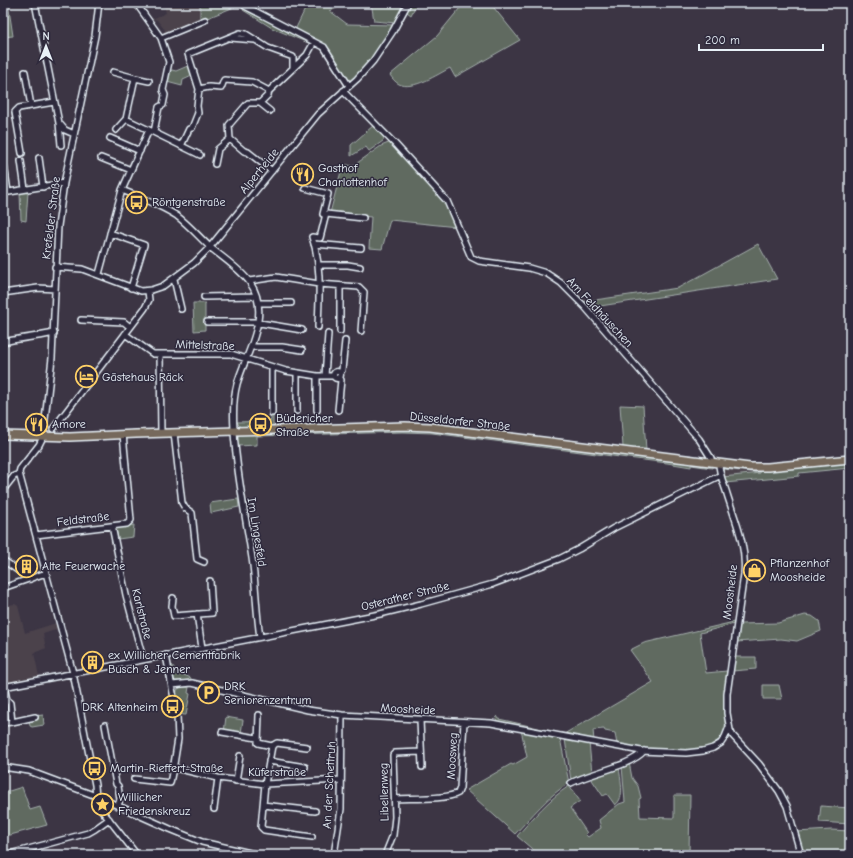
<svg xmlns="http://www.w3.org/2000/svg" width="853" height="858" viewBox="0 0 853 858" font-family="'Comic Neue',sans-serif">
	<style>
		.built { fill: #4b424c }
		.green { fill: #606b60; stroke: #a4aeac }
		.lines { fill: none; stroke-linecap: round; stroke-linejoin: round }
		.minor-casing { stroke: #e8f1f8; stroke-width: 8 }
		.major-casing { stroke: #e8f1f8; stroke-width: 10 }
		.minor { stroke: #2f2a3d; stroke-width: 5 }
		.major { stroke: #76695c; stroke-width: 7 }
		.labels { text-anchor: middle; stroke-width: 3; stroke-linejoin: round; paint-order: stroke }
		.poi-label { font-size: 12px; fill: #e8f1f8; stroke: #2f2a3d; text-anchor: start }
		.street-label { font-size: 12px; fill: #e8f1f8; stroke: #2f2a3d }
	</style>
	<rect width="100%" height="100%" fill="#3c3544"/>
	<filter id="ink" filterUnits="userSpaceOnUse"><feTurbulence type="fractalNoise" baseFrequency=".025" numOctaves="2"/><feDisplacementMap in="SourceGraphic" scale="8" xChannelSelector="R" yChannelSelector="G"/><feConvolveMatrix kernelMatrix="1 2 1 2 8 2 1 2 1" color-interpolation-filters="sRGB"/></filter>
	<g filter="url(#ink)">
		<path class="built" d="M 172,3 L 200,3 L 200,21 L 163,35 L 165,30 L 157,20 L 152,19 L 166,13 L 164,6 Z
			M 723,469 L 748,472 L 764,473 L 723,477 Z
			M 15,604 L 18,606 L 25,633 L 56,623 L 58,629 L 43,634 L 46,648 L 34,653 L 39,676 L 3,684 L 3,606 Z"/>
		<path class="green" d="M 3,3 L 8,3 L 13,36 L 3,37 Z
			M 200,3 L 244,3 L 200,21 Z
			M 308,3 L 348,3 L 330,11 L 347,24 L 395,25 L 371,61 L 351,82 L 349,82 L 325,45 L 295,30 Z
			M 369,3 L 406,3 L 396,23 L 374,21 L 372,8 Z
			M 410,3 L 417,3 L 411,15 L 407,12 C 391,43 372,67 348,91 L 348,89 L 356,82 Z
			M 464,3 L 490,3 L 520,40 L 455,77 L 450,68 C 438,74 413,91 399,84 C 395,82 392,78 390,75 L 437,36 Z
			M 244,8 L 247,8 L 323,49 L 272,28 L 243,10 Z
			M 190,65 L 194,75 L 183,80 L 182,86 L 167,82 L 169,72 L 172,70 L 176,71 Z
			M 374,125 L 385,136 L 383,141 L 369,151 L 366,147 L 351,156 L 351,145 Z
			M 391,142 L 446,202 L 457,227 L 390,220 L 382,249 L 369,248 L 371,217 L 330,213 L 343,164 L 353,166 L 381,146 Z
			M 28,192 L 26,221 L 21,220 L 20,193 Z
			M 758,244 L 777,279 L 587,308 L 581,302 L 678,288 Z
			M 545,275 L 560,284 L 584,308 L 698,439 L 708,454 L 709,459 L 520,436 L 518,434 L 623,447 L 620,405 L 643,406 L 646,450 L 709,459 C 688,425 660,396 634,366 C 607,334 580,299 545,275 Z
			M 193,303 L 205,303 L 205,330 L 194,331 Z
			M 271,413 L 273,413 L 273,425 L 277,426 L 428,423 L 514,433 L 513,435 L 442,426 L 275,427 L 266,425 L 240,427 L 237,422 L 270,421 L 271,420 Z
			M 425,429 L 713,465 L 712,468 L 691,465 L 691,467 L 667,463 L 432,433 L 403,432 L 257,436 L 257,445 L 238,446 L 237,436 L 238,434 Z
			M 850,461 L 850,468 L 799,473 L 799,476 L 725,483 L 723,477 L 760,473 L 723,469 L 727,467 Z
			M 238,499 L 239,507 L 211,513 L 210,503 Z
			M 134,525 L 133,537 L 118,539 L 116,529 L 118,527 Z
			M 805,615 L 812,616 L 819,621 L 821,631 L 797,641 L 781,639 L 736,642 L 738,625 L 740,624 L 778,623 Z
			M 734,622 L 734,624 L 700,633 L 706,673 L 727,671 C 726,681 725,691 724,701 C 724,713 728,727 722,737 C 709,759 639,749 617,745 L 615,733 L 605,731 L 604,729 L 593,730 L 594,741 L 496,721 L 497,716 L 499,719 L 508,721 L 564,734 L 653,682 L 630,650 L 644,643 Z
			M 733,657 L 756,657 L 756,669 L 732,671 Z
			M 172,665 L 177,672 L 191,678 L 190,681 L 175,681 L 171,669 Z
			M 763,685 L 779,685 L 782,699 L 763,699 Z
			M 181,687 L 189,687 L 188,693 L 190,694 L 186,715 C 184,715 182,715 180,713 C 177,710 176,694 177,690 Z
			M 43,715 L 44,725 L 32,727 L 30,726 L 29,720 L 35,716 Z
			M 226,717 L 243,720 L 241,733 L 224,732 Z
			M 521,730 L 560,738 L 569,783 C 548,796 532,816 515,834 L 466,790 L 511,764 L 513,765 L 527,757 Z
			M 565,739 L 589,743 L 592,773 L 571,781 Z
			M 629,762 L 632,778 L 638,786 L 641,798 L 639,799 L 640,817 L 674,818 L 674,795 L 690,795 L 689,855 L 539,855 L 517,836 C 533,818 549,799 569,786 L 580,801 L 570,808 L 587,833 L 585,834 L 588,837 L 601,828 L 599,820 L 619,804 L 625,802 L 622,766 Z
			M 619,767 C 620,778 626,798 615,805 L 607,794 L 603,796 L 590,777 Z
			M 22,787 L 30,810 L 40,807 L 47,825 L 3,837 L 3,793 Z
			M 821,806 L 850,808 L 850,824 L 819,822 Z
			M 831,830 L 850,831 L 850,855 L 802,855 L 796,832 Z"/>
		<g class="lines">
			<defs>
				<path id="minor" d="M 35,3 L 59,123 L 65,130 L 74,134
					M 99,3 L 95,36 L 64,183 L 58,226 L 52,358 L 43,437 L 39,445 L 20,469 L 19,473 L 73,673 L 95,785 L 96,798 L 100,808 L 137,855
					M 136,3 L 161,38 L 169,62 L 163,90 L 165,95 L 163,105 L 159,107 L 154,132
					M 245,6 L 324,47 L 349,86
					M 161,38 L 205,20
					M 231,38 L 255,40
					M 25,72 L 31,106
					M 113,72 L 135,78 L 126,119 L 149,130
					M 135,78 L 149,81
					M 199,89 L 209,87 L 221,88 L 224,80 L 252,82 L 269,91
					M 343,91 L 395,144 L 447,201 L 471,257 L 479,261 L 529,268 L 546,273 L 561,283 L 585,307 L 699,439 L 711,458 L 711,462
					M 260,103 L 270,111
					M 59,123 L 61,145
					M 116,130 L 126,119
					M 110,138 L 140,151
					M 181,146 L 189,129 L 192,128 L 198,113 L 197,106 L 199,89 L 188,54 L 240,33 L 246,34 L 268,48 L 293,57 L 293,67
					M 22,153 L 15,112 L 19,108 L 54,102
					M 39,158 L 43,187
					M 101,158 L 131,170
					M 21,161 L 25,189
					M 4,164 L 8,192
					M 215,164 L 218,149 L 230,139
					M 272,171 L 248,152 L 244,151 L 230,139 L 229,125 L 248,103 L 260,103 L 268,95 L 269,91 L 307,55 L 312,46
					M 305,188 L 328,194 L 323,214 L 326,214
					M 122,190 C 141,198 160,205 177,216 C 189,225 199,237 210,247 C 235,268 264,282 258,321 C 255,343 243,363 237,384 C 233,399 233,414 234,429 C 234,440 236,452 237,462 C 241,495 247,526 252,558 C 256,584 256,611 260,637
					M 3,193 L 64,183
					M 110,233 L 144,245 L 131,288
					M 314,244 L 361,248
					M 318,265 L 348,265 L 360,267
					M 55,267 L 82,269 L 141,291 L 151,290 L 163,286 L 194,263 L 210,247 L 318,114 L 357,79 L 373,61 L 393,31 L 408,3
					M 99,274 L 122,190 L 149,130 L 200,155
					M 174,279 L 181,309
					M 249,281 L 276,277 L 319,284 L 359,287 L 364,292 L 361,331
					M 3,293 L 38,288 L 55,289
					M 204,297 L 256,296
					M 258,303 L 291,303
					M 81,320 L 124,322 L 130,327
					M 207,322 L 254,322 L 302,330
					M 318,327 C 319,297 322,265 312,237 L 320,238 L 326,214 L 363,218
					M 340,331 L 340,286
					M 125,334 L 153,354 L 160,354
					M 3,342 C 20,338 37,337 54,333
					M 251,347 L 282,347 L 302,350
					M333.5 375a3.5 3.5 0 1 1 7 0a3.5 3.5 0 1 1-7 0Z
					M 340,373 L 342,370 L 345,341
					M 317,376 L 317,410
					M 325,376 L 328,334
					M 338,410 L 341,380 L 339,377
					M 297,411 L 297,373
					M 272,413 L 272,367
					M 53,429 L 145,308 L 149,300 L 148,291
					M 161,433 L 160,354 L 231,354 L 286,371 L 317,376 L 333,376
					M 174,433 L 182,503 L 185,508 L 192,513 L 197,559 L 204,562
					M 719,464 C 719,474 724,484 727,494 C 735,520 747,546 744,574 L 727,694 L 727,713 L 730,730 L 733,736 L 759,764 L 779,791 L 787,806 L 801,855
					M 3,490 L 14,476 L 19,474
					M 112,526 L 126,595 L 143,659
					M 36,535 L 127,524 L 131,520 L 123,434
					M 3,560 L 30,579
					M 3,588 L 46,573
					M 173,598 L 172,606 L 174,616 L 212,613 L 210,581
					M 197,614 L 202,648
					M 166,655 L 177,715 L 178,739 L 174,764 L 175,768 L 218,778 L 265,784 L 341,780
					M 172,685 L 192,683 L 308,710 L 342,715 L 491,723 L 641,751 L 686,753 L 703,751 L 713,748 L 721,743 L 725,737 L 729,727
					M 4,686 L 7,700 L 10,703 L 12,722 L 35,717
					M 3,687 L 380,614 L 421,604 L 493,584 L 559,559 L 579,549 L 614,528 L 721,475
					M 259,715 L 258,743 L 272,746
					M 420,720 L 422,767
					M 3,723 L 12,722
					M 105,725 L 116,784 L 118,786 L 120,799 L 118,806
					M 222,732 L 257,738
					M 307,747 L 277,743 L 272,746 L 265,784 L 261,827 L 264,830 L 312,837
					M 269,761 L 305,767
					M 3,767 L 29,771 L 96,796 L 170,829 L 202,842 L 259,855
					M 134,779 L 170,783 L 172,773 L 175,768
					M 236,781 L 240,756
					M 571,783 C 590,773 631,766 644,751
					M 395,799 C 410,798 446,800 458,793 L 460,788 L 464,722
					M 263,805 L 315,811
					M 214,809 L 218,778
					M 6,855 L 88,833 L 95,829 L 109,819
					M 334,855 L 341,809 L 342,715
					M 385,855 L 393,835 L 395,817 L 393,755 L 395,753 L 421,752"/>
				<path id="major" d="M 3,435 L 70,437 L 136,434 L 405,426 L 430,427 L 750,467 L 768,467 L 850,459"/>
			</defs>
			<use href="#minor" class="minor-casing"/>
			<use href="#major" class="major-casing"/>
			<use href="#minor" class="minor"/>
			<use href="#major" class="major"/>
		</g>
	</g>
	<defs>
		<symbol id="restaurant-ring" viewBox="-11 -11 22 22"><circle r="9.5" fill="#2f2a3d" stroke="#ffd166" stroke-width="1.5"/><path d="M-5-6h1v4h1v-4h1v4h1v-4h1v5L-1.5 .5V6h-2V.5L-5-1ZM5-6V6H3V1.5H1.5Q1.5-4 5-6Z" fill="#ffd166"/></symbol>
		<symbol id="bus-ring" viewBox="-11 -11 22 22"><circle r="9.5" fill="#2f2a3d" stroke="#ffd166" stroke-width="1.5"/><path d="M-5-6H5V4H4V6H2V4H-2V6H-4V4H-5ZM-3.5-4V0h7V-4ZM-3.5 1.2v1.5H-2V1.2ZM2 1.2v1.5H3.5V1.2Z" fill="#ffd166"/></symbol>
		<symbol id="hotel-ring" viewBox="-11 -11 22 22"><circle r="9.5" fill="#2f2a3d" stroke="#ffd166" stroke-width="1.5"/><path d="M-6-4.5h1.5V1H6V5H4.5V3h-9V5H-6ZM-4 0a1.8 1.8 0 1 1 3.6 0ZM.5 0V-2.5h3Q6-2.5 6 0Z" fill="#ffd166"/></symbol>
		<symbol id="building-ring" viewBox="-11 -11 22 22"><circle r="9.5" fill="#2f2a3d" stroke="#ffd166" stroke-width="1.5"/><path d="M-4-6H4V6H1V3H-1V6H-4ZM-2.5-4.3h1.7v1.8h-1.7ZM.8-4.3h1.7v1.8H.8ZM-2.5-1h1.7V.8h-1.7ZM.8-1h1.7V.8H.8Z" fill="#ffd166"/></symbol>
		<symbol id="shop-ring" viewBox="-11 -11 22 22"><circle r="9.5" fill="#2f2a3d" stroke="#ffd166" stroke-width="1.5"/><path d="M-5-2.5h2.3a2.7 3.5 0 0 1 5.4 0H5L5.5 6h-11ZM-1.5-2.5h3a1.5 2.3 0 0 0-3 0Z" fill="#ffd166"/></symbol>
		<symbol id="parking-ring" viewBox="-11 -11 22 22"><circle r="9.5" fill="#2f2a3d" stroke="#ffd166" stroke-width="1.5"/><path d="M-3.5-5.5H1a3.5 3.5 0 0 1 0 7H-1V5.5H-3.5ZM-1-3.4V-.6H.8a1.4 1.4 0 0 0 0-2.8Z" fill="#ffd166"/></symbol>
		<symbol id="sight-ring" viewBox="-11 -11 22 22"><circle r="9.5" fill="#2f2a3d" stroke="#ffd166" stroke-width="1.5"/><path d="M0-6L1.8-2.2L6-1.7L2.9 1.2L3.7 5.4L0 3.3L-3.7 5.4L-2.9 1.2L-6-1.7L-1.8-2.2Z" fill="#ffd166"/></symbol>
	</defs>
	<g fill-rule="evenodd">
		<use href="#restaurant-ring" x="290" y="162" width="25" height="25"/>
		<use href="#bus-ring" x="124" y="190" width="25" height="25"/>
		<use href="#hotel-ring" x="74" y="364" width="25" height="25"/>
		<use href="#restaurant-ring" x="24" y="412" width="25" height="25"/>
		<use href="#bus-ring" x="248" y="412" width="25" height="25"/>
		<use href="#building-ring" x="14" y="554" width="25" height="25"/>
		<use href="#shop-ring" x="742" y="558" width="25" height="25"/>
		<use href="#building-ring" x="80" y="650" width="25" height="25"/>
		<use href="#parking-ring" x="196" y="680" width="25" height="25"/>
		<use href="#bus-ring" x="160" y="694" width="25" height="25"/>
		<use href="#bus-ring" x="82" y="756" width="25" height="25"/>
		<use href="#sight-ring" x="90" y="792" width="25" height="25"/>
	</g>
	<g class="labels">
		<g class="poi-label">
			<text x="318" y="172">Gasthof<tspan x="318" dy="14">Charlottenhof</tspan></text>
			<text x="152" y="206">Röntgenstraße</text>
			<text x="102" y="381">Gästehaus Räck</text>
			<text x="276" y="422">Büdericher<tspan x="276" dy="14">Straße</tspan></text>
			<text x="52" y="428">Amore</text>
			<text x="770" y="567">Pflanzenhof<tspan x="770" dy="14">Moosheide</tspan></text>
			<text x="42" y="570">Alte Feuerwache</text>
			<text x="108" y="659">ex Willicher Cementfabrik<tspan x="108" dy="14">Busch &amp; Jenner</tspan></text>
			<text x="224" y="690">DRK<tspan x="224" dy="14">Seniorenzentrum</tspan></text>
			<text x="158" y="711" text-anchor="end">DRK Altenheim</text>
			<text x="110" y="772">Martin-Rieffert-Straße</text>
			<text x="118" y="801">Willicher<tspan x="118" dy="14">Friedenskreuz</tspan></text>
		</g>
		<g class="street-label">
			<text transform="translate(259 171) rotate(-51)" y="4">Alperheide</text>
			<text transform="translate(51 218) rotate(-83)" y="4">Krefelder Straße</text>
			<text transform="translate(600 312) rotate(47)" y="4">Am Feldhäuschen</text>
			<text transform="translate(205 345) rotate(2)" y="4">Mittelstraße</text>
			<text transform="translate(460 421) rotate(6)" y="4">Düsseldorfer Straße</text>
			<text transform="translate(83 519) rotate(-7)" y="4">Feldstraße</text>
			<text transform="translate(257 532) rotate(81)" y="4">Im Lingesfeld</text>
			<text transform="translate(730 592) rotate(-83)" y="4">Moosheide</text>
			<text transform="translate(405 596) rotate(-14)" y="4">Osterather Straße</text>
			<text transform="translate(142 614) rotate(76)" y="4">Karlstraße</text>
			<text transform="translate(408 709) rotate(3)" y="4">Moosheide</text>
			<text transform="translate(452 756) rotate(-87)" y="4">Moosweg</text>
			<text x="277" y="776">Küferstraße</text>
			<text transform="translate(329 785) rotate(-87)" y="4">An der Schettruh</text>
			<text transform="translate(384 792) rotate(-91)" y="4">Libellenweg</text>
		</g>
	</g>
	<rect width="853" height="858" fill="none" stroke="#2f2a3d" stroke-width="16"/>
	<rect x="8" y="8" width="837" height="842" fill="none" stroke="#e8f1f8" stroke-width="1.5" filter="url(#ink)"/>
	<g transform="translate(46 46)" stroke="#2f2a3d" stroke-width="3" paint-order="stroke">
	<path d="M0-3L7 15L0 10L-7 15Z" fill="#e8f1f8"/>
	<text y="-6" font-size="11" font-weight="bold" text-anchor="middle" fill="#e8f1f8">N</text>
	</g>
	<path d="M699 44v6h124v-6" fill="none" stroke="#e8f1f8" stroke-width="2"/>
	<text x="705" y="44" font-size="12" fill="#e8f1f8" stroke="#2f2a3d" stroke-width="3" paint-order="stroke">200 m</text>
</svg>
